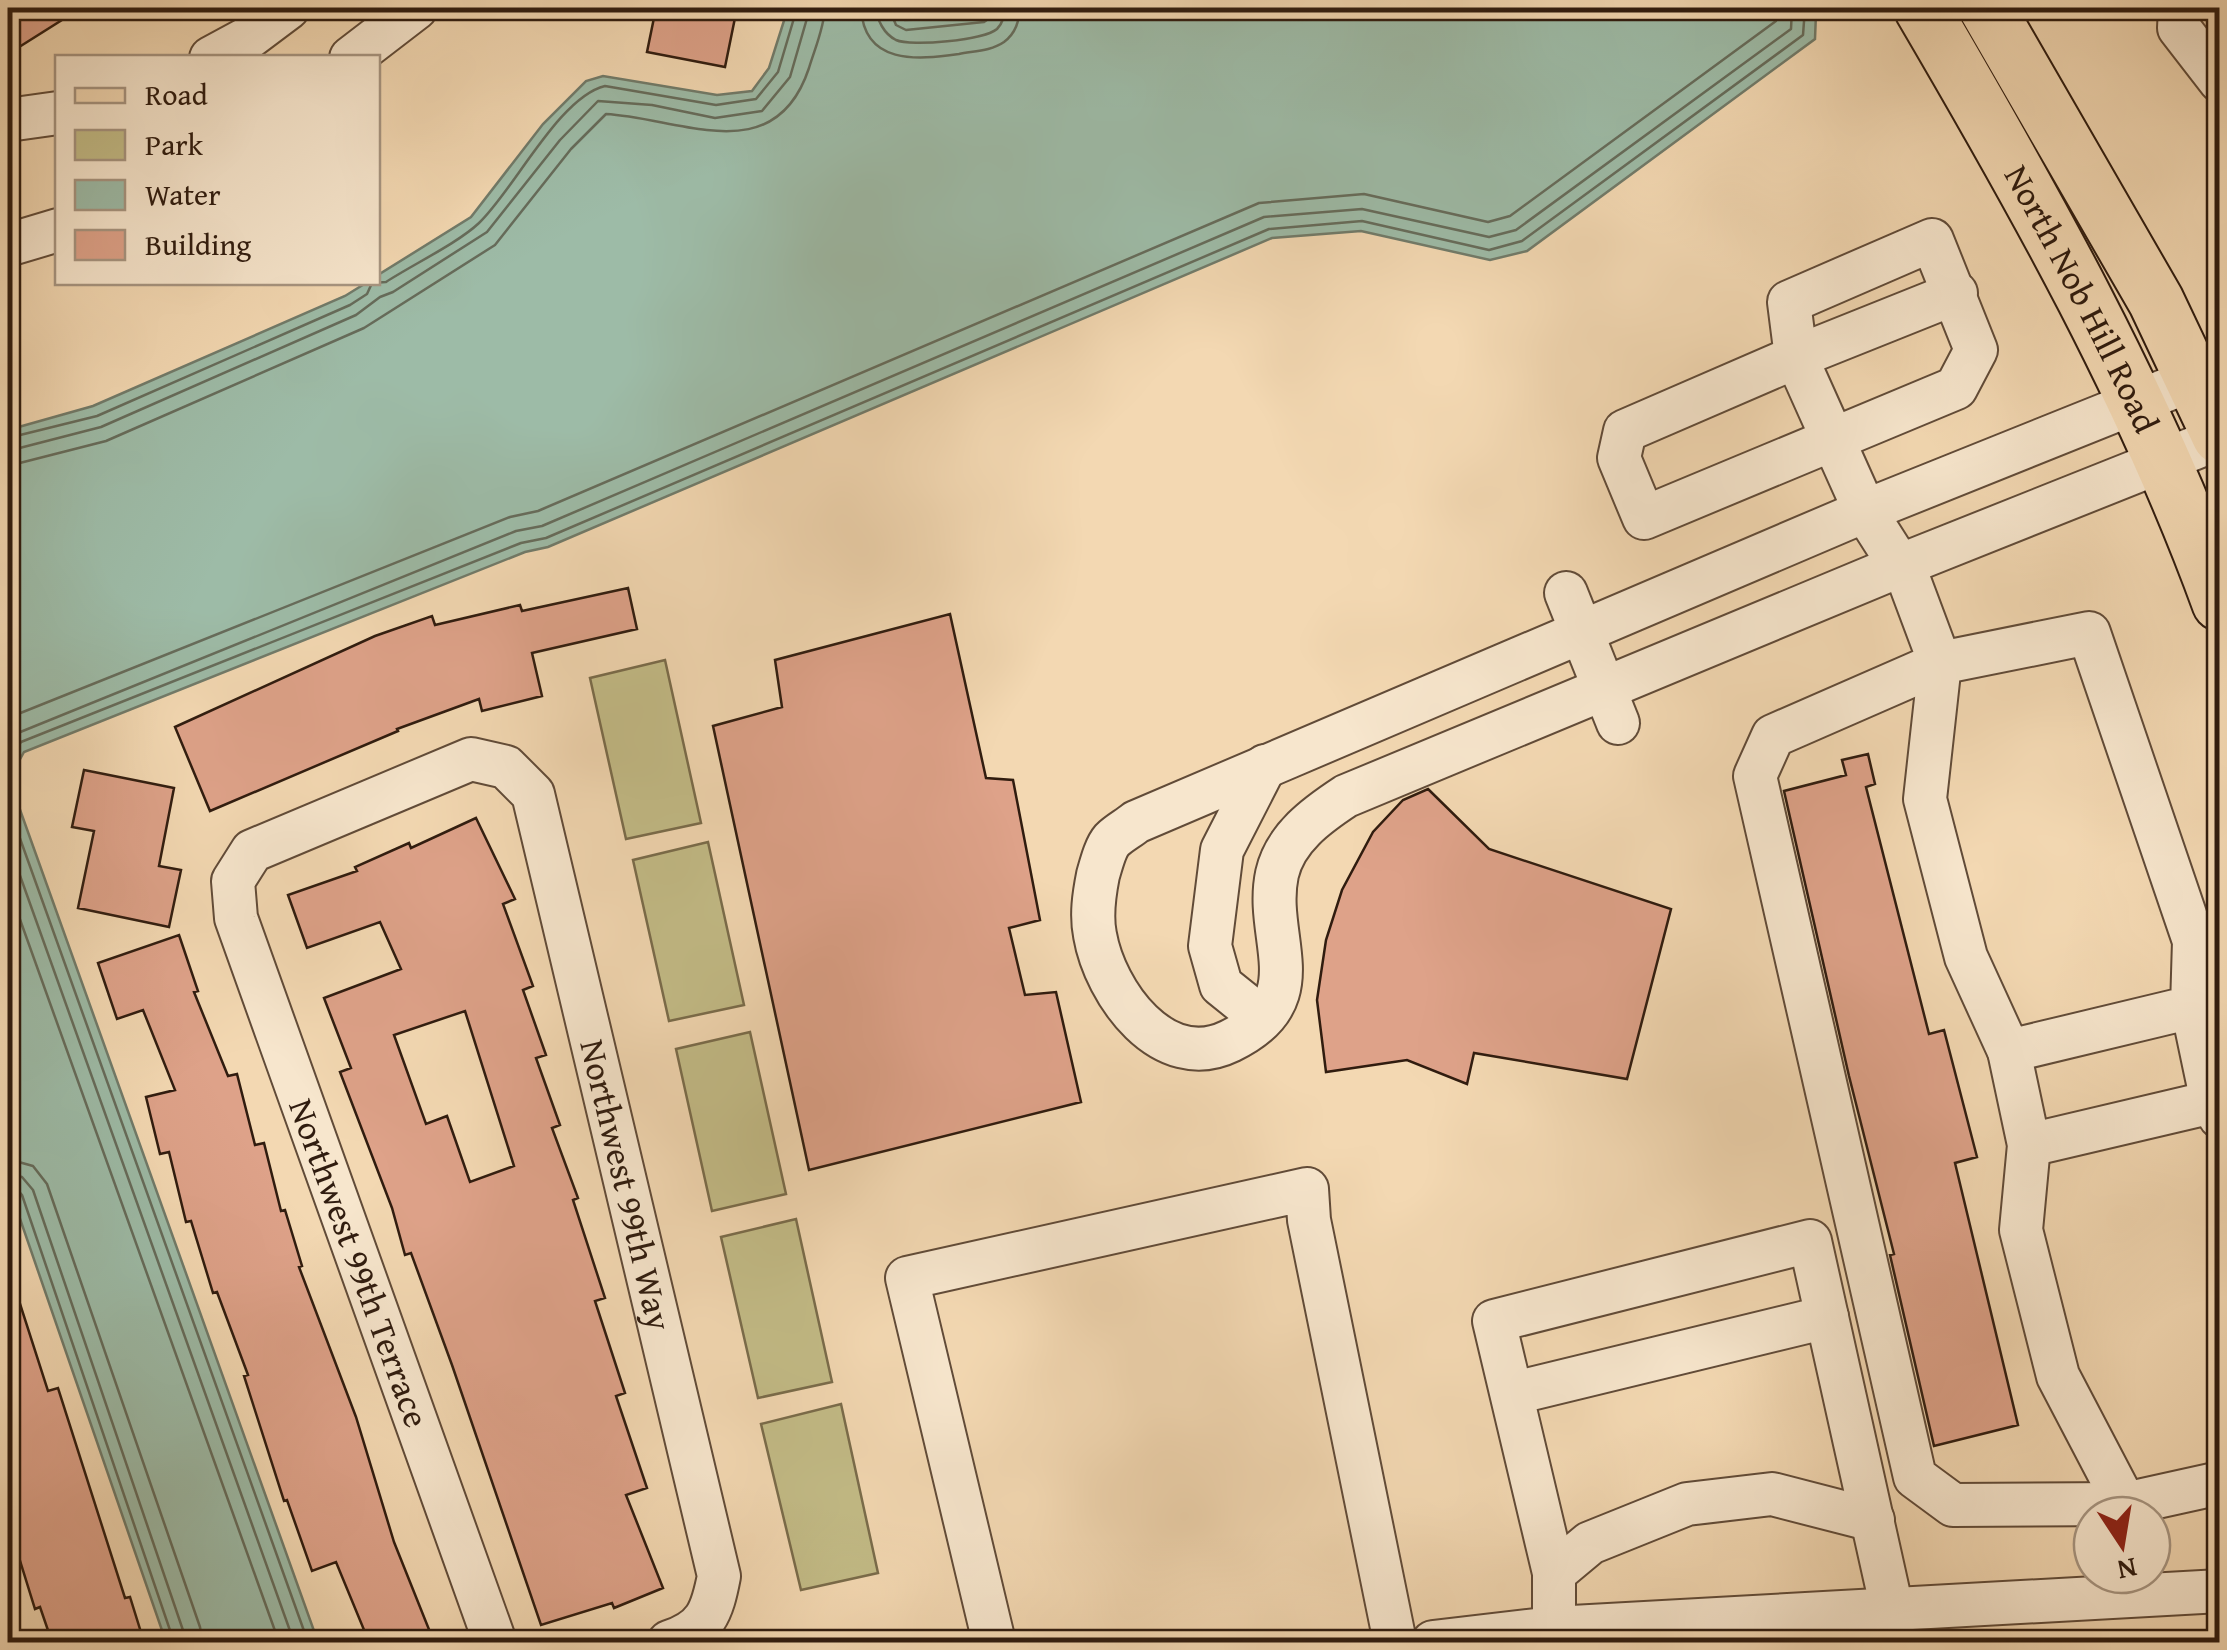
<svg xmlns="http://www.w3.org/2000/svg" width="2227" height="1650" viewBox="0 0 2227 1650" font-family="'Gentium Book Plus',serif">
	<style>
		.green { fill: #c3bc87; stroke: #7a6c4b; stroke-width: 2.5 }
		.water { fill: #9dbba7; stroke: #717b6a; stroke-width: 2.5 }
		.lines { fill: none; stroke-linecap: round; stroke-linejoin: round }
		.shore { stroke: #666c5b; stroke-width: 2.5 }
		.building { fill: #dea289; stroke: #301c0f; stroke-width: 2.5; fill-rule: evenodd }
		.minor-casing { stroke: #614b38; stroke-width: 46 }
		.major-casing { stroke: #301c0f; stroke-width: 59 }
		.minor { stroke: #f7e6cd; stroke-width: 42 }
		.major { stroke: #f3d8b2; stroke-width: 55 }
		.labels { text-anchor: middle; stroke-width: 10; stroke-linejoin: round; paint-order: stroke }
		.street-label { font-size: 35px; fill: #301c0f; stroke: #f7e6cd }
	</style>
	<rect width="100%" height="100%" fill="#f3d8b2"/>
	<filter id="stains"><feTurbulence type="fractalNoise" baseFrequency=".002" numOctaves="4"/><feColorMatrix values="0 0 0 0 .2 0 0 0 0 .09 0 0 0 0 .02 0 0 0 .5 -.17"/></filter>
	<radialGradient id="worn" r=".72"><stop offset=".6" stop-color="#630" stop-opacity="0"/><stop offset="1" stop-color="#630" stop-opacity=".3"/></radialGradient>
	<path class="green" d="M 665,660 L 701,823 L 626,839 L 590,678 Z
		M 708,842 L 744,1005 L 669,1021 L 633,860 Z
		M 750,1032 L 786,1194 L 712,1211 L 676,1049 Z
		M 796,1219 L 832,1382 L 758,1398 L 721,1237 Z
		M 841,1404 L 878,1573 L 801,1590 L 761,1424 Z"/>
	<path class="water" d="M 788,8 L 897,8 L 905,20 L 937,19 L 1014,8 L 1813,8 L 1816,13 L 1815,39 L 1527,251 L 1490,260 L 1361,231 L 1272,238 L 548,547 L 525,552 L 24,752 L 9,779 L 318,1642 L 166,1642 L 8,1184 L 8,430 L 93,406 L 345,296 L 366,283 L 378,282 L 378,275 L 471,217 L 543,124 L 586,81 L 603,76 L 717,95 L 752,91 L 769,68 Z"/>
	<g class="lines">
		<path class="shore" d="M 861,8 C 864,65 917,60 959,54 C 974,51 991,51 1004,42 C 1016,33 1019,21 1020,8
			M 876,8 C 877,20 884,34 896,40 C 911,47 984,40 997,29 C 1003,23 1004,16 1005,8
			M 889,8 L 896,25 L 906,30 L 984,22 L 991,17 L 992,8
			M 8,438 L 97,416 L 350,305 L 367,294 L 372,283 L 386,282 C 412,265 458,243 479,223 C 514,190 559,97 605,86 L 716,105 L 756,99 L 778,72 L 797,8
			M 8,451 L 101,427 L 356,315 L 380,297 L 393,292 L 487,232 L 560,140 L 598,101 L 652,105 L 715,118 L 762,111 L 790,77 L 810,8
			M 8,466 L 106,441 L 364,328 L 495,245 L 571,149 L 606,114 C 681,118 775,171 809,68 C 815,48 824,28 825,8
			M 8,718 L 510,517 L 538,511 L 1259,203 L 1364,194 L 1488,222 L 1510,216 L 1776,21 L 1777,8
			M 8,737 L 516,531 L 542,526 L 1264,217 L 1362,209 L 1489,237 L 1516,230 L 1791,29 L 1792,8
			M 8,761 L 21,742 L 521,543 L 546,538 L 1269,229 L 1362,221 L 1489,250 L 1522,241 L 1803,35 L 1805,8
			M 8,805 L 308,1642
			M 8,842 L 294,1642
			M 8,886 L 279,1642
			M 8,1159 L 33,1166 L 47,1184 L 200,1627 L 202,1642
			M 8,1174 L 22,1177 L 33,1190 L 187,1642
			M 8,1187 L 16,1188 L 22,1195 L 174,1642"/>
	</g>
	<path class="building" d="M 8,8 L 81,8 L 8,54 Z
		M 656,8 L 737,8 L 725,67 L 647,52 Z
		M 628,588 L 637,629 L 532,653 L 542,696 L 482,711 L 479,699 L 397,729 L 398,731 L 210,811 L 175,727 L 375,636 L 432,616 L 435,625 L 520,605 L 522,611 Z
		M 950,614 L 986,778 L 1013,780 L 1040,920 L 1009,928 L 1025,995 L 1056,992 L 1081,1102 L 809,1170 L 713,726 L 782,707 L 775,660 Z
		M 1868,754 L 1875,784 L 1866,787 L 1929,1034 L 1944,1030 L 1977,1157 L 1955,1163 L 2018,1425 L 1934,1446 L 1890,1255 L 1894,1254 L 1849,1076 L 1784,791 L 1846,775 L 1842,760 Z
		M 84,770 L 174,788 L 159,866 L 181,870 L 169,927 L 78,908 L 94,831 L 72,827 Z
		M 1428,789 L 1489,849 L 1671,909 L 1627,1079 L 1474,1053 L 1467,1084 L 1407,1060 L 1326,1072 L 1317,1000 L 1326,940 L 1342,890 L 1373,832 L 1403,800 Z
		M 476,818 L 515,899 L 503,904 L 533,986 L 523,990 L 546,1055 L 536,1058 L 560,1125 L 552,1128 L 578,1198 L 573,1200 L 605,1298 L 595,1301 L 625,1393 L 616,1396 L 647,1488 L 626,1495 L 663,1588 L 614,1608 L 612,1603 L 541,1625 L 452,1365 L 411,1253 L 405,1255 L 392,1208 L 340,1072 L 351,1068 L 324,998 L 401,969 L 380,922 L 307,948 L 288,895 L 357,871 L 355,867 L 409,843 L 411,848 ZM 465,1011 L 514,1166 L 470,1182 L 447,1116 L 426,1124 L 394,1035 Z
		M 179,935 L 198,991 L 194,992 L 228,1076 L 237,1074 L 255,1145 L 264,1143 L 281,1211 L 285,1210 L 302,1266 L 299,1267 L 356,1417 L 394,1542 L 434,1642 L 369,1642 L 336,1562 L 312,1571 L 287,1500 L 284,1501 L 244,1376 L 248,1375 L 217,1292 L 213,1293 L 191,1221 L 186,1222 L 169,1152 L 160,1154 L 146,1097 L 175,1090 L 143,1010 L 117,1019 L 98,963 Z
		M 8,1282 L 13,1282 L 48,1391 L 58,1388 L 125,1598 L 130,1597 L 144,1642 L 52,1642 L 40,1607 L 35,1609 L 8,1522 Z"/>
	<g class="lines">
		<defs>
			<g id="minor">
				<path d="M 2180,8 L 2179,28 L 2220,81"/>
				<path d="M 211,58 L 248,38 L 288,8"/>
				<path d="M 351,58 L 416,8"/>
				<path d="M 8,120 L 58,113"/>
				<path d="M 1932,240 L 1976,350 L 1956,388 L 1644,518 L 1619,458 L 1625,431 L 1796,357 L 1789,302 Z"/>
				<path d="M 8,245 L 58,230"/>
				<path d="M 1956,293 L 1796,357 L 1865,511 L 1909,580 L 1940,663 L 1773,736 L 1755,776 L 1915,1477 L 1953,1505 L 2125,1504 L 2126,1515"/>
				<path d="M 2194,379 L 1865,511 L 1136,822 C 1129,828 1119,833 1112,840 C 1105,848 1101,865 1098,875 C 1094,895 1091,915 1095,935 C 1105,993 1163,1074 1230,1041 C 1317,999 1263,939 1277,874 C 1285,838 1317,815 1346,796 L 1899,566 L 2220,438"/>
				<path d="M 1566,593 L 1618,723"/>
				<path d="M 2089,633 L 2194,941 L 2192,1007 L 2009,1051 L 1966,957 L 1925,799 L 1940,663 Z"/>
				<path d="M 2192,1007 L 2212,1102 L 2220,1117"/>
				<path d="M 1262,1018 L 1221,985 L 1210,946 L 1222,850 L 1265,766"/>
				<path d="M 2009,1051 L 2029,1145 L 2021,1230 L 2058,1376 L 2125,1504 L 2220,1483"/>
				<path d="M 2029,1145 L 2212,1102"/>
				<path d="M 1514,1393 L 1827,1317"/>
				<path d="M 1554,1573 L 1590,1543 L 1687,1504 L 1772,1494 L 1873,1520"/>
				<path d="M 1554,1628 L 1554,1573 L 1494,1321 L 1810,1241 L 1892,1609"/>
				<path id="s1" d="M 495,1642 L 236,918 L 233,881 L 252,851 L 471,759 L 506,767 L 533,794 L 719,1576 C 712,1612 706,1630 669,1642"/>
				<path d="M 994,1642 L 907,1278 L 1307,1189 L 1309,1220 L 1395,1642"/>
				<path d="M 1433,1642 L 1554,1628 L 2220,1591"/>
			</g>
			<g id="major">
				<path id="s2" d="M 1922,8 C 2034,199 2144,394 2220,603"/>
				<path d="M 1987,8 L 2156,301 L 2220,436"/>
			</g>
		</defs>
		<use href="#minor" class="minor-casing"/>
		<use href="#major" class="major-casing"/>
		<use href="#minor" class="minor"/>
		<use href="#major" class="major"/>
	</g>
	<g class="labels">
		<g class="street-label">
			<text dy="12" stroke="none"><textPath href="#s2" startOffset="332">North Nob Hill Road</textPath></text>
			<text dy="12" stroke="none"><textPath href="#s1" startOffset="1555">Northwest 99th Way</textPath></text>
			<text transform="translate(359 1263) rotate(70)" y="12">Northwest 99th Terrace</text>
		</g>
	</g>
	<rect width="2227" height="1650" fill="none" stroke="#f3d8b2" stroke-width="40"/>
	<rect x="10" y="10" width="2207" height="1630" fill="none" stroke="#301c0f" stroke-width="5"/>
	<rect x="20" y="20" width="2187" height="1610" fill="none" stroke="#301c0f" stroke-width="2.5"/>
	<rect x="55" y="55" width="325" height="230" fill="#f7e6cd" stroke="#a79581" stroke-width="2.5"/>
	<rect x="75" y="88" width="50" height="15" fill="#f3d8b2" stroke="#a79581" stroke-width="2.5"/>
	<text x="145" y="105" font-size="30" fill="#301c0f">Road</text>
	<rect x="75" y="130" width="50" height="30" fill="#c3bc87" stroke="#a79581" stroke-width="2.5"/>
	<text x="145" y="155" font-size="30" fill="#301c0f">Park</text>
	<rect x="75" y="180" width="50" height="30" fill="#9dbba7" stroke="#a79581" stroke-width="2.5"/>
	<text x="145" y="205" font-size="30" fill="#301c0f">Water</text>
	<rect x="75" y="230" width="50" height="30" fill="#dea289" stroke="#a79581" stroke-width="2.5"/>
	<text x="145" y="255" font-size="30" fill="#301c0f">Building</text>
	<g transform="translate(2122 1545) rotate(168)"><circle r="48" fill="#f7e6cd" stroke="#a79581" stroke-width="2.5"/>
	<path d="M0-8L18 38L0 25L-18 38Z" fill="#8f2418"/>
	<text y="-15" font-size="28" font-weight="bold" text-anchor="middle" fill="#301c0f">N</text>
	</g>
	<rect width="100%" height="100%" filter="url(#stains)"/>
	<rect width="100%" height="100%" fill="url(#worn)"/>
</svg>
